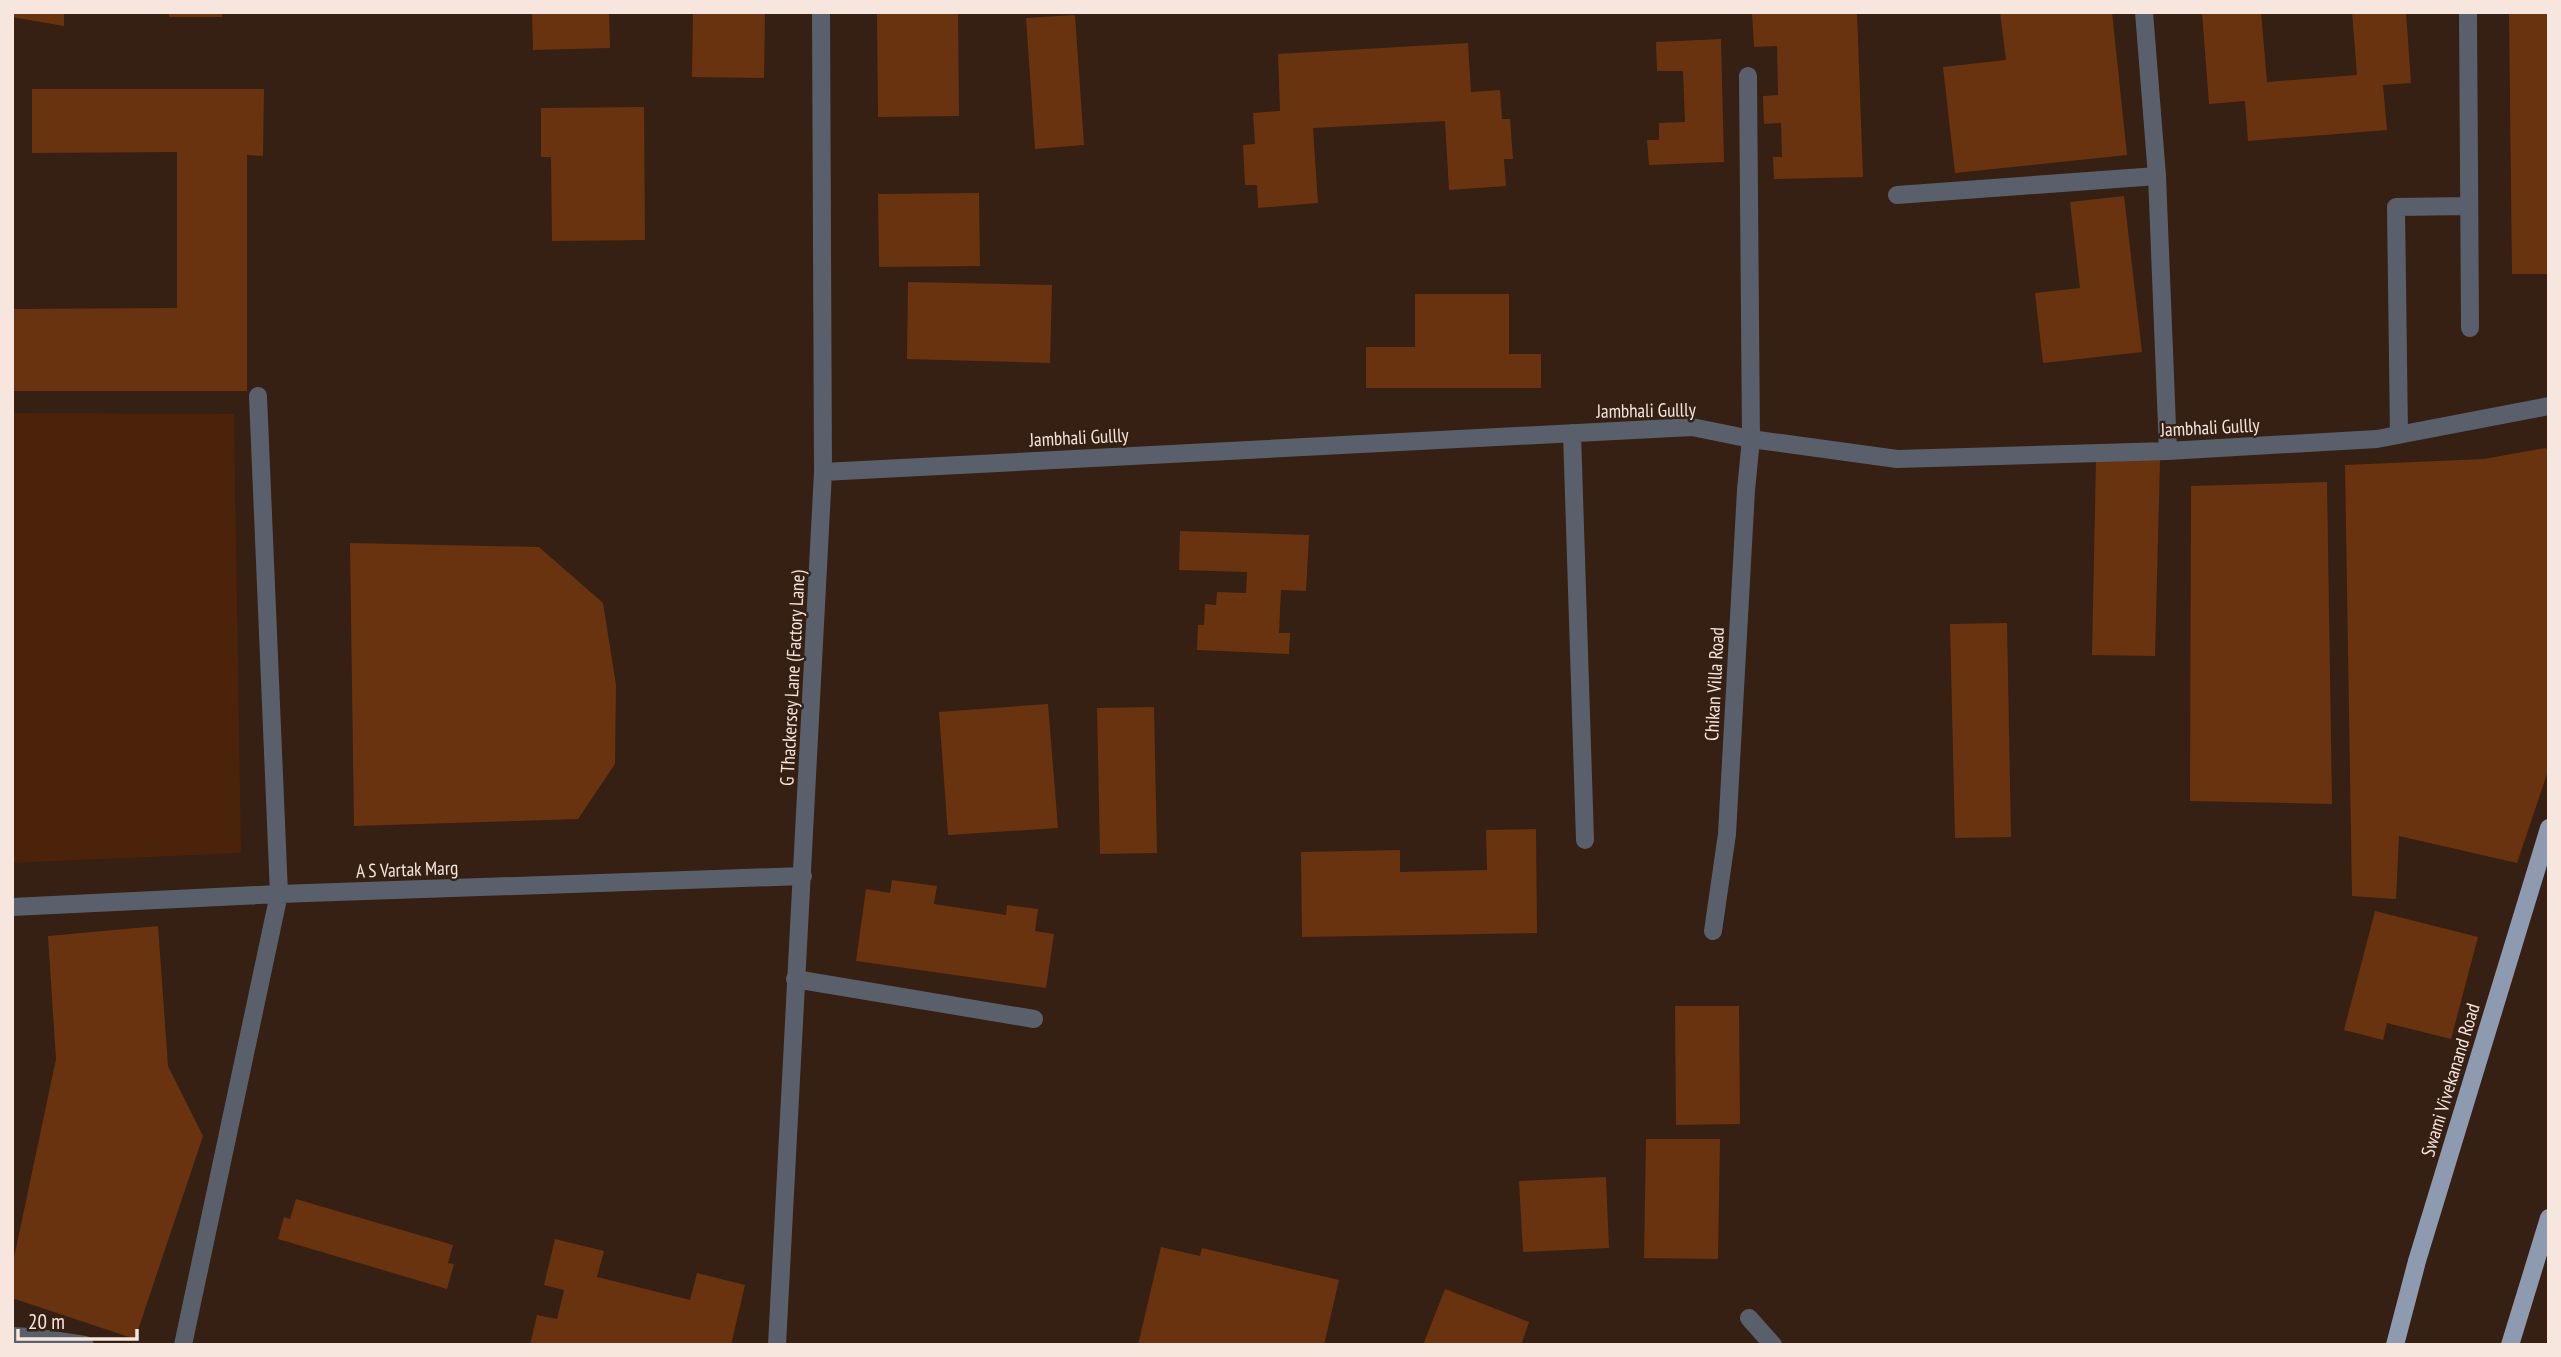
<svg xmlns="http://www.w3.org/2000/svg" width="2561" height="1357" viewBox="0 0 2561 1357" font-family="'PT Sans Narrow',sans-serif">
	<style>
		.green { fill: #4b230a }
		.building { fill: #6a3310 }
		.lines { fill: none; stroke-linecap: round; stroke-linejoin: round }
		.pedestrian { stroke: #5a606b; stroke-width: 18 }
		.minor { stroke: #5a606b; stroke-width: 18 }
		.primary { stroke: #8e9ab0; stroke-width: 18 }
		.labels { text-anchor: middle; stroke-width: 5; stroke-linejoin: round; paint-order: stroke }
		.street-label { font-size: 19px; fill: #f6e6de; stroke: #361f13 }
	</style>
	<rect width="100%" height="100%" fill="#361f13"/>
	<path class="green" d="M 12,413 L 234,414 L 241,853 L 12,863 Z"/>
	<path class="building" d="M 12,12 L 64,12 L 64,26 L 12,17 Z
		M 169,12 L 222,12 L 222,17 L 169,17 Z
		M 532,12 L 609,12 L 610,48 L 533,50 Z
		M 693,12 L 765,12 L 764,78 L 692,77 Z
		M 877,12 L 958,12 L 959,116 L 878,117 Z
		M 1752,12 L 1857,12 L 1863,177 L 1774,179 L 1773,157 L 1782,157 L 1781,123 L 1764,124 L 1763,96 L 1778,95 L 1777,46 L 1754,47 Z
		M 2000,12 L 2112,12 L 2127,155 L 1955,173 L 1943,67 L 2006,60 Z
		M 2202,12 L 2261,12 L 2267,82 L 2357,75 L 2352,12 L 2406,12 L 2411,83 L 2383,85 L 2387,130 L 2248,141 L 2245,101 L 2209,104 Z
		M 2509,12 L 2549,12 L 2549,274 L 2512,274 Z
		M 1075,15 L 1084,145 L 1035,149 L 1026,18 Z
		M 1721,39 L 1724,162 L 1649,165 L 1647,140 L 1659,140 L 1659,123 L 1685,122 L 1683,71 L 1657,71 L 1656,42 Z
		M 1468,43 L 1471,92 L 1500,90 L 1502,119 L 1510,119 L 1513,159 L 1504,159 L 1506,186 L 1449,190 L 1445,121 L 1313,128 L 1318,203 L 1258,208 L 1257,185 L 1245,185 L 1243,145 L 1255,144 L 1253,113 L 1280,111 L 1278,54 Z
		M 32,89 L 264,89 L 263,156 L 247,155 L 247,391 L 12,391 L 12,309 L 177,308 L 177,152 L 32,153 Z
		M 644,107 L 645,240 L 552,241 L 551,157 L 541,157 L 541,108 Z
		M 979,193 L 980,266 L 879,267 L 878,194 Z
		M 2124,196 L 2142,352 L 2043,363 L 2035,293 L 2080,288 L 2070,202 Z
		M 908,282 L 1052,285 L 1050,363 L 907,359 Z
		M 1415,294 L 1509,294 L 1509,354 L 1541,354 L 1541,388 L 1366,388 L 1366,347 L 1415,347 Z
		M 2545,448 L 2549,450 L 2549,768 L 2517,863 L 2399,836 L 2396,899 L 2352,896 L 2345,465 L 2484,459 Z
		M 2096,459 L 2160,460 L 2155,656 L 2092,655 Z
		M 2327,482 L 2332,804 L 2190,801 L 2191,486 Z
		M 1180,531 L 1309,535 L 1306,591 L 1281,590 L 1279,633 L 1290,633 L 1289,654 L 1197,650 L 1198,625 L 1204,625 L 1205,604 L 1216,605 L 1217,592 L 1246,593 L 1247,572 L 1179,570 Z
		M 350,543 L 539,547 L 603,603 L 616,685 L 615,764 L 578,819 L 354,826 Z
		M 2007,623 L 2011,837 L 1955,838 L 1950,624 Z
		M 1048,704 L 1058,828 L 948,835 L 939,712 Z
		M 1154,707 L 1157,853 L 1100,854 L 1097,708 Z
		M 1536,829 L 1537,933 L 1302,937 L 1301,852 L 1400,850 L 1400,872 L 1487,870 L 1486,830 Z
		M 892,880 L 937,886 L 934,904 L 1006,915 L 1007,905 L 1038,909 L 1035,931 L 1054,934 L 1046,988 L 856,961 L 866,889 L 890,893 Z
		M 2375,911 L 2478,937 L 2451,1039 L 2387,1023 L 2383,1040 L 2344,1030 Z
		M 158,926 L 168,1066 L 203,1136 L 135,1339 L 12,1298 L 12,1267 L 56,1059 L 48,936 Z
		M 1675,1006 L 1739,1006 L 1740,1124 L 1676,1125 Z
		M 1646,1139 L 1720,1139 L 1718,1259 L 1644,1258 Z
		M 1606,1177 L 1609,1248 L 1523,1252 L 1519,1181 Z
		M 296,1199 L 453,1245 L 448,1263 L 454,1264 L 447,1289 L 278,1239 L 284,1217 L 290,1219 Z
		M 555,1239 L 604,1251 L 597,1277 L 690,1300 L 697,1273 L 745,1285 L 731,1345 L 530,1345 L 537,1315 L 557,1319 L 564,1290 L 544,1285 Z
		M 1161,1247 L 1200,1256 L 1202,1248 L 1339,1280 L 1324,1345 L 1138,1345 Z
		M 1445,1289 L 1529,1322 L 1521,1345 L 1423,1345 Z"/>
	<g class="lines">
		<path class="pedestrian" d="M 795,979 L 1034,1019"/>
		<path class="minor" d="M 2144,12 L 2157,176 L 2168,451
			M 2468,12 L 2470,328
			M 1897,195 L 2157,176
			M 1572,433 L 1585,840
			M 2399,435 L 2396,207 L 2469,206
			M 823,472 L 1692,427 L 1751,439 L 1897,459 L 2168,451 L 2377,439 L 2549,406
			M 12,907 L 279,894 L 803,876
			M 1713,931 L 1727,834 L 1746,490 L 1751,439 L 1748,76
			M 1749,1318 L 1773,1345
			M 12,1336 L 32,1337 L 85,1345
			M 183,1345 L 279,894 L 258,396
			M 777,1345 L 823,472 L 821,12"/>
		<path class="primary" d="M 2395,1345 L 2417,1261 L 2549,828
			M 2510,1345 L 2549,1218"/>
	</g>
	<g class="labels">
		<g class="street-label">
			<text transform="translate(1646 410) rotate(-1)" y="7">Jambhali Gullly</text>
			<text transform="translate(2210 427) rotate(-3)" y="7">Jambhali Gullly</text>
			<text transform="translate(1079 437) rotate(-3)" y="7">Jambhali Gullly</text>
			<text transform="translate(792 678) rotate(-87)" y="7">G Thackersey Lane (Factory Lane)</text>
			<text transform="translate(1714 684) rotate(-87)" y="7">Chikan Villa Road</text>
			<text transform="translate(407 869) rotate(-2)" y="7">A S Vartak Marg</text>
			<text transform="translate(2450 1080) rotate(-73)" y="7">Swami Vivekanand Road</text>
		</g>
	</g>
	<rect width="2561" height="1357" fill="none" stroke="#f6e6de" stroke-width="28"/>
	<path d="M18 1329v10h119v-10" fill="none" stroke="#f6e6de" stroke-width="3.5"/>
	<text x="28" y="1329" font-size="21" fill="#f6e6de" stroke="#361f13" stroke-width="5" paint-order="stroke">20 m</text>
</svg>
